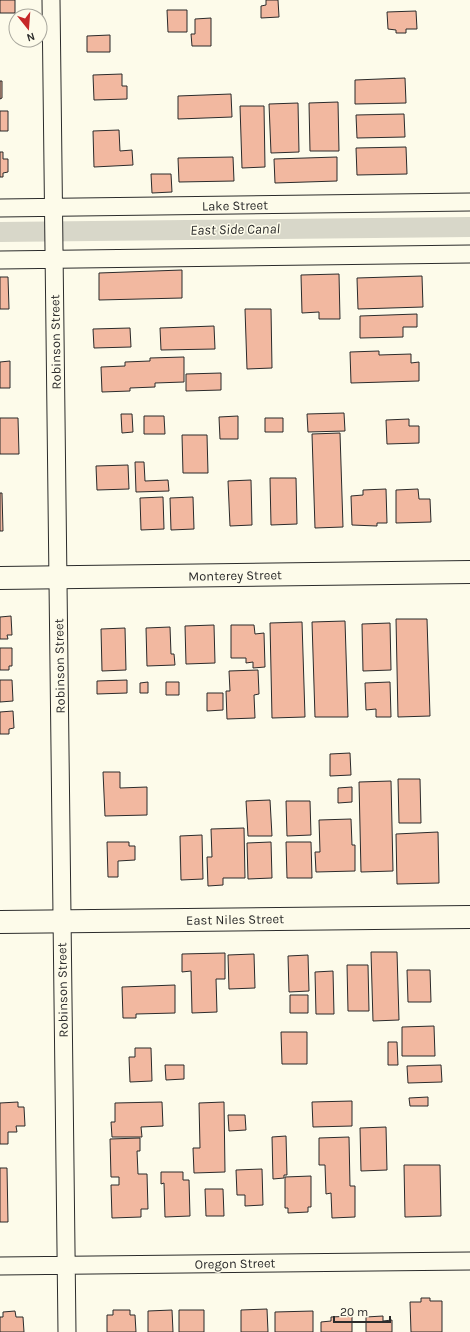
<svg xmlns="http://www.w3.org/2000/svg" width="470" height="1332" viewBox="0 0 470 1332" font-family="Karla,sans-serif">
	<style>
		.lines { fill: none; stroke-linecap: round; stroke-linejoin: round }
		.canal { stroke: #d8d7c9; stroke-width: 20 }
		.building { fill: #f2b8a0; stroke: #2b2b2b }
		.minor-casing { stroke: #2b2b2b; stroke-width: 19 }
		.secondary-casing { stroke: #2b2b2b; stroke-width: 24 }
		.minor { stroke: #fdfbea; stroke-width: 17 }
		.secondary { stroke: #fdfbea; stroke-width: 22 }
		.labels { text-anchor: middle; stroke-width: 3; stroke-linejoin: round; paint-order: stroke }
		.street-label { font-size: 13px; fill: #2b2b2b; stroke: #fdfbea }
		.water-label { font-size: 14px; font-style: italic; fill: #2b2b2b; stroke: #fdfbea }
	</style>
	<rect width="100%" height="100%" fill="#fdfbea"/>
	<g class="lines">
		<path class="canal" d="M 0,232 L 470,227"/>
	</g>
	<path class="building" d="M 0,0 L 15,0 L 15,13 L 0,13 Z
		M 266,0 L 278,0 L 279,17 L 261,18 L 261,6 L 266,5 Z
		M 167,10 L 187,10 L 187,32 L 168,32 Z
		M 416,11 L 417,29 L 406,29 L 406,33 L 396,33 L 396,30 L 388,29 L 387,12 Z
		M 211,18 L 211,46 L 192,46 L 191,34 L 195,34 L 195,19 Z
		M 110,35 L 110,52 L 87,52 L 87,36 Z
		M 122,74 L 122,86 L 127,86 L 127,99 L 94,100 L 93,75 Z
		M 405,78 L 406,103 L 355,104 L 355,80 Z
		M 0,81 L 2,81 L 2,98 L 0,99 Z
		M 231,94 L 232,117 L 178,119 L 178,96 Z
		M 338,102 L 339,151 L 310,151 L 309,103 Z
		M 298,103 L 299,152 L 271,153 L 269,104 Z
		M 240,106 L 264,106 L 265,167 L 242,168 Z
		M 0,111 L 8,111 L 8,131 L 0,131 Z
		M 404,114 L 405,137 L 357,138 L 356,115 Z
		M 119,130 L 120,151 L 132,150 L 133,165 L 94,167 L 93,131 Z
		M 406,147 L 407,174 L 357,175 L 356,148 Z
		M 0,152 L 3,152 L 3,159 L 8,159 L 8,172 L 3,173 L 3,177 L 0,177 Z
		M 233,157 L 234,181 L 179,182 L 178,158 Z
		M 337,157 L 337,181 L 275,183 L 274,159 Z
		M 151,174 L 171,174 L 172,192 L 152,193 Z
		M 182,270 L 182,298 L 99,300 L 99,273 Z
		M 339,274 L 340,319 L 319,319 L 319,312 L 302,313 L 301,275 Z
		M 422,276 L 423,307 L 358,309 L 357,278 Z
		M 0,277 L 8,277 L 9,309 L 0,309 Z
		M 245,309 L 271,309 L 272,368 L 247,369 Z
		M 417,314 L 417,327 L 403,327 L 403,337 L 360,338 L 360,316 Z
		M 214,326 L 215,349 L 161,350 L 160,328 Z
		M 130,328 L 131,347 L 94,348 L 93,329 Z
		M 379,351 L 379,355 L 411,354 L 411,363 L 419,362 L 419,381 L 351,383 L 350,352 Z
		M 184,357 L 184,382 L 155,383 L 155,387 L 130,388 L 130,391 L 102,392 L 101,367 L 125,366 L 125,362 L 150,361 L 150,358 Z
		M 10,361 L 10,388 L 0,388 L 0,362 Z
		M 221,373 L 221,390 L 186,391 L 186,374 Z
		M 344,413 L 345,431 L 308,432 L 307,414 Z
		M 121,414 L 132,414 L 133,432 L 122,433 Z
		M 144,416 L 164,416 L 165,434 L 144,434 Z
		M 238,416 L 238,439 L 220,439 L 219,417 Z
		M 0,418 L 18,418 L 19,454 L 0,454 Z
		M 265,418 L 283,418 L 283,432 L 265,432 Z
		M 409,419 L 409,426 L 419,426 L 419,443 L 387,444 L 386,420 Z
		M 340,433 L 343,527 L 315,528 L 312,434 Z
		M 182,435 L 207,435 L 208,473 L 183,473 Z
		M 135,462 L 144,462 L 145,481 L 168,480 L 169,491 L 136,492 Z
		M 128,465 L 129,489 L 97,490 L 96,466 Z
		M 270,478 L 296,478 L 297,524 L 271,525 Z
		M 251,480 L 252,525 L 230,526 L 228,481 Z
		M 386,489 L 387,523 L 377,523 L 377,526 L 352,525 L 351,496 L 363,495 L 363,490 Z
		M 418,489 L 419,499 L 430,499 L 431,522 L 396,523 L 396,490 Z
		M 0,493 L 2,493 L 3,531 L 0,531 Z
		M 163,497 L 164,529 L 141,530 L 140,498 Z
		M 193,497 L 194,529 L 171,530 L 170,498 Z
		M 11,616 L 12,635 L 7,635 L 8,639 L 0,639 L 0,617 Z
		M 396,619 L 427,619 L 430,716 L 398,717 Z
		M 345,621 L 348,717 L 315,717 L 312,622 Z
		M 302,622 L 305,717 L 272,718 L 270,623 Z
		M 390,623 L 391,670 L 363,671 L 362,624 Z
		M 214,625 L 215,663 L 186,664 L 185,626 Z
		M 231,625 L 254,625 L 255,634 L 264,633 L 265,667 L 253,668 L 253,662 L 246,663 L 246,658 L 231,658 Z
		M 170,627 L 171,654 L 174,654 L 175,665 L 147,666 L 146,628 Z
		M 125,628 L 126,670 L 102,671 L 101,629 Z
		M 0,648 L 12,648 L 12,666 L 9,666 L 9,670 L 0,670 Z
		M 258,670 L 259,694 L 254,695 L 255,718 L 227,719 L 226,691 L 230,691 L 229,671 Z
		M 0,680 L 12,680 L 13,701 L 0,702 Z
		M 127,680 L 127,693 L 97,694 L 97,681 Z
		M 148,682 L 148,693 L 140,693 L 140,683 Z
		M 166,682 L 179,682 L 179,695 L 166,695 Z
		M 390,682 L 391,717 L 376,717 L 376,709 L 366,710 L 365,683 Z
		M 207,693 L 223,693 L 223,710 L 207,711 Z
		M 13,711 L 14,728 L 9,729 L 9,734 L 0,734 L 0,712 Z
		M 350,753 L 351,775 L 330,776 L 330,754 Z
		M 103,772 L 120,772 L 120,788 L 147,787 L 147,815 L 105,816 Z
		M 398,779 L 420,779 L 421,823 L 399,823 Z
		M 391,781 L 393,871 L 361,872 L 359,782 Z
		M 352,787 L 352,802 L 338,803 L 338,788 Z
		M 270,800 L 272,836 L 248,836 L 246,801 Z
		M 286,801 L 310,801 L 311,835 L 287,836 Z
		M 351,819 L 352,845 L 355,845 L 355,871 L 316,872 L 315,852 L 320,852 L 319,820 Z
		M 244,828 L 245,878 L 223,878 L 223,885 L 208,886 L 207,857 L 212,857 L 211,829 Z
		M 438,832 L 439,883 L 397,884 L 396,834 Z
		M 202,835 L 203,879 L 181,880 L 180,836 Z
		M 107,842 L 129,842 L 129,846 L 135,846 L 135,860 L 118,861 L 118,877 L 108,877 Z
		M 271,842 L 272,878 L 248,879 L 247,843 Z
		M 286,842 L 311,842 L 312,878 L 287,878 Z
		M 371,952 L 397,952 L 399,1020 L 373,1021 Z
		M 225,953 L 225,979 L 216,979 L 217,1012 L 192,1013 L 191,971 L 182,972 L 182,954 Z
		M 254,954 L 255,988 L 229,989 L 228,955 Z
		M 308,955 L 309,991 L 289,992 L 288,956 Z
		M 347,965 L 368,965 L 369,1011 L 348,1011 Z
		M 407,970 L 430,970 L 431,1002 L 408,1002 Z
		M 333,971 L 334,1014 L 316,1014 L 315,972 Z
		M 175,985 L 175,1013 L 136,1014 L 136,1018 L 123,1018 L 122,987 Z
		M 290,995 L 308,995 L 308,1013 L 290,1013 Z
		M 434,1026 L 435,1056 L 402,1056 L 402,1027 Z
		M 281,1032 L 307,1032 L 307,1064 L 282,1064 Z
		M 388,1042 L 397,1042 L 398,1065 L 388,1065 Z
		M 135,1048 L 151,1048 L 152,1081 L 130,1082 L 129,1057 L 135,1057 Z
		M 165,1065 L 184,1065 L 184,1079 L 166,1080 Z
		M 441,1065 L 442,1082 L 408,1083 L 407,1066 Z
		M 428,1097 L 428,1106 L 410,1106 L 409,1098 Z
		M 352,1101 L 352,1126 L 313,1127 L 312,1102 Z
		M 18,1102 L 18,1107 L 24,1107 L 25,1126 L 16,1126 L 17,1132 L 8,1132 L 8,1144 L 0,1144 L 0,1103 Z
		M 162,1102 L 163,1126 L 141,1127 L 142,1137 L 112,1137 L 111,1122 L 115,1122 L 115,1103 Z
		M 224,1102 L 225,1172 L 194,1173 L 193,1148 L 200,1148 L 199,1103 Z
		M 228,1115 L 245,1115 L 246,1130 L 229,1131 Z
		M 386,1127 L 387,1170 L 361,1171 L 360,1128 Z
		M 286,1136 L 287,1175 L 284,1175 L 284,1178 L 273,1179 L 272,1137 Z
		M 349,1137 L 350,1186 L 355,1186 L 355,1217 L 332,1218 L 331,1193 L 326,1194 L 325,1165 L 319,1165 L 319,1138 Z
		M 140,1138 L 140,1151 L 137,1151 L 138,1174 L 147,1174 L 148,1209 L 141,1209 L 141,1217 L 112,1218 L 111,1185 L 119,1185 L 119,1177 L 111,1177 L 110,1139 Z
		M 404,1165 L 440,1165 L 441,1216 L 405,1217 Z
		M 0,1168 L 7,1168 L 8,1222 L 0,1222 Z
		M 262,1169 L 263,1205 L 245,1206 L 245,1195 L 237,1195 L 236,1170 Z
		M 161,1172 L 183,1172 L 183,1180 L 189,1180 L 190,1216 L 165,1217 L 164,1183 L 161,1184 Z
		M 311,1176 L 311,1207 L 308,1207 L 308,1212 L 288,1213 L 288,1208 L 285,1208 L 285,1177 Z
		M 205,1189 L 223,1189 L 224,1216 L 206,1216 Z
		M 421,1298 L 430,1298 L 430,1301 L 442,1301 L 442,1332 L 411,1332 L 410,1302 L 421,1302 Z
		M 267,1309 L 268,1332 L 241,1332 L 241,1310 Z
		M 113,1310 L 130,1310 L 130,1315 L 135,1315 L 136,1332 L 107,1332 L 107,1315 L 113,1315 Z
		M 172,1310 L 173,1332 L 148,1332 L 148,1311 Z
		M 179,1310 L 204,1310 L 204,1332 L 179,1332 Z
		M 15,1311 L 16,1317 L 23,1317 L 24,1332 L 0,1332 L 0,1317 L 3,1317 L 3,1312 Z
		M 313,1311 L 313,1332 L 275,1332 L 275,1312 Z
		M 352,1316 L 352,1332 L 321,1332 L 321,1322 L 331,1321 L 331,1317 Z
		M 383,1316 L 383,1321 L 392,1320 L 392,1332 L 366,1332 L 366,1317 Z"/>
	<g class="lines">
		<defs>
			<path id="minor" d="M 51,0 L 67,1332
				M 0,208 L 470,202
				M 0,260 L 470,254
				M 0,1266 L 470,1261"/>
			<path id="secondary" d="M 0,578 L 470,572
				M 0,922 L 470,917"/>
		</defs>
		<use href="#minor" class="minor-casing"/>
		<use href="#secondary" class="secondary-casing"/>
		<use href="#minor" class="minor"/>
		<use href="#secondary" class="secondary"/>
	</g>
	<g class="labels">
		<g class="street-label">
			<text transform="translate(235 205) rotate(-1)" y="5">Lake Street</text>
			<text transform="translate(55 342) rotate(-91)" y="5">Robinson Street</text>
			<text transform="translate(235 575) rotate(-1)" y="5">Monterey Street</text>
			<text transform="translate(59 666) rotate(-91)" y="5">Robinson Street</text>
			<text transform="translate(235 919) rotate(-1)" y="5">East Niles Street</text>
			<text transform="translate(62 990) rotate(-91)" y="5">Robinson Street</text>
			<text transform="translate(235 1263) rotate(-1)" y="5">Oregon Street</text>
		</g>
		<g class="water-label">
			<text transform="translate(235 229) rotate(-1)" y="5">East Side Canal</text>
		</g>
	</g>
	<g transform="translate(28 28) rotate(163)"><circle r="19" fill="#fdfbea" stroke="#a9a89e"/>
	<path d="M0-3L7 15L0 10L-7 15Z" fill="#c62828"/>
	<text y="-6" font-size="11" font-weight="bold" text-anchor="middle" fill="#2b2b2b">N</text>
	</g>
	<path d="M334 1316v6h56v-6" fill="none" stroke="#2b2b2b" stroke-width="2"/>
	<text x="340" y="1316" font-size="12" fill="#2b2b2b" stroke="#fdfbea" stroke-width="3" paint-order="stroke">20 m</text>
</svg>
